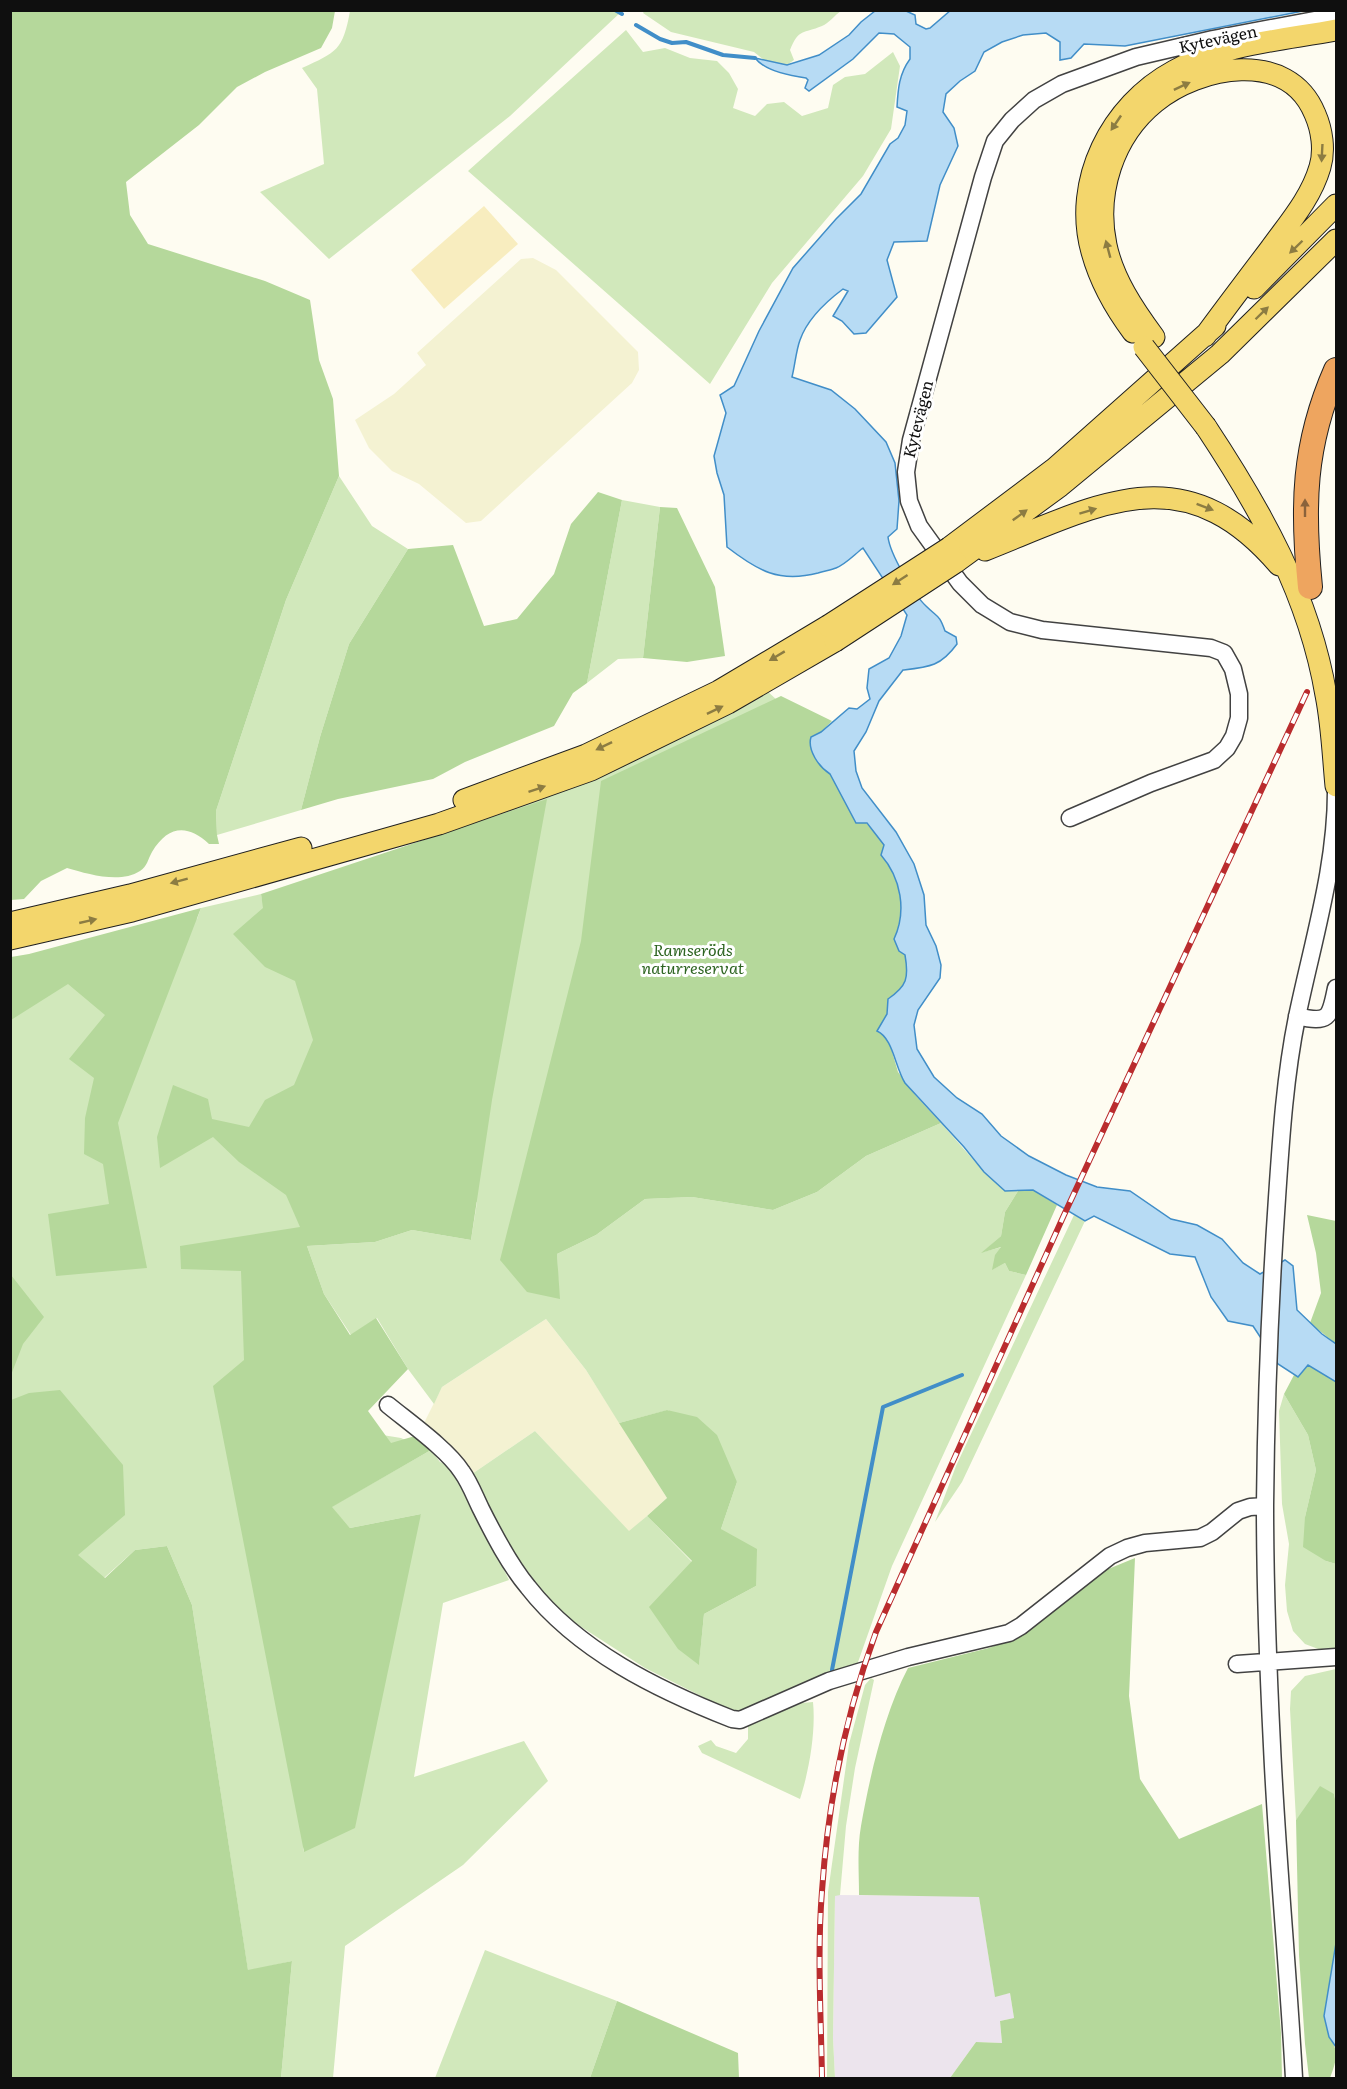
<svg xmlns="http://www.w3.org/2000/svg" width="1347" height="2089" viewBox="0 0 1347 2089" font-family="Literata,serif">
	<style>
		.industrial { fill: #ece4ed }
		.farmland { fill: #f4f2d2 }
		.green { fill: #d1e8bb }
		.forest { fill: #b5d89b }
		.sand { fill: #f8edbf }
		.water { fill: #b7dbf4; stroke: #418ec8; stroke-width: 1.5 }
		.lines { fill: none; stroke-linecap: round; stroke-linejoin: round }
		.stream { stroke: #418ec8; stroke-width: 4 }
		.minor-casing { stroke: #424242; stroke-width: 19 }
		.major-casing { stroke: #202020; stroke-width: 23 }
		.highway-casing { stroke: #202020; stroke-width: 26 }
		.minor { stroke: #fff; stroke-width: 16 }
		.major { stroke: #f3d66c; stroke-width: 21 }
		.highway { stroke: #eea55f; stroke-width: 24 }
		.rail-casing { stroke: #ba2c2e; stroke-width: 6 }
		.rail { stroke: #fff; stroke-width: 4; stroke-dasharray: 11; stroke-linecap: butt }
		.major-bridge-casing { stroke: #202020; stroke-width: 23; stroke-linecap: butt }
		.major-bridge { stroke: #f3d66c; stroke-width: 21 }
		.oneway { fill: #8c7c42 }
		.oneway2 { fill: #8a623b }
		.labels { text-anchor: middle; stroke-width: 6; stroke-linejoin: round; paint-order: stroke }
		.street-label { font-size: 16px; fill: #0f0f0f; stroke: #fff }
		.park-label { font-size: 16px; font-style: italic; fill: #2d6421; stroke: #fff }
	</style>
	<rect width="100%" height="100%" fill="#fefcf1"/>
	<path class="industrial" d="M 835,1895 L 979,1896 L 995,1996 L 1010,1993 L 1014,2018 L 1000,2021 L 1002,2043 L 976,2042 L 950,2078 L 835,2078 L 833,2038 Z"/>
	<path class="farmland" d="M 533,258 L 556,270 L 638,352 L 639,370 L 632,383 L 481,521 L 466,523 L 419,484 L 392,471 L 369,448 L 355,420 L 394,394 L 426,365 L 417,353 L 521,259 Z
		M 546,1319 L 586,1370 L 667,1498 L 629,1532 L 535,1431 L 472,1474 L 422,1427 L 442,1387 Z"/>
	<path class="green" d="M 645,10 L 841,11 C 835,15 829,23 822,26 C 803,34 799,28 790,50 L 794,60 L 787,65 L 764,60 L 754,52 L 671,32 L 643,13 Z
		M 350,11 L 350,10 L 622,11 L 510,116 L 329,259 L 260,192 L 324,164 L 317,89 L 302,68 C 337,52 343,50 350,11 Z
		M 626,30 L 643,52 L 665,48 L 690,58 L 717,61 L 729,73 L 738,89 L 733,108 L 755,116 L 767,104 L 784,102 L 802,116 L 828,108 L 833,85 L 845,77 L 865,74 L 893,52 L 900,66 L 891,129 L 863,176 L 772,283 L 710,384 L 468,171 Z
		M 339,476 L 372,526 L 408,549 L 349,644 L 320,737 L 301,810 L 217,835 L 216,811 L 286,600 Z
		M 622,500 L 660,507 L 643,658 L 618,659 L 587,683 Z
		M 765,689 L 818,738 L 895,1048 L 693,1173 L 551,1223 L 559,1299 L 557,1254 L 596,1235 L 645,1199 L 692,1197 L 773,1210 L 817,1192 L 866,1156 L 941,1123 L 984,1172 L 1005,1191 L 1018,1191 L 1005,1212 L 1001,1236 L 983,1252 L 1002,1247 L 993,1269 L 1005,1263 L 1009,1271 L 1026,1275 L 892,1566 L 857,1665 L 737,1714 L 645,1668 L 555,1610 L 497,1528 L 472,1474 L 535,1431 L 629,1531 L 647,1516 L 692,1562 L 699,1664 L 704,1614 L 756,1586 L 721,1529 L 737,1482 L 668,1410 L 619,1423 L 586,1370 L 546,1319 L 442,1387 L 434,1404 L 408,1369 L 377,1318 L 351,1335 L 324,1294 L 307,1246 L 375,1242 L 412,1230 L 471,1240 L 477,1202 L 299,1232 L 364,1432 L 401,1438 L 424,1449 L 316,1506 L 303,1852 L 421,1514 L 350,1528 L 331,1507 L 431,1450 L 440,1462 L 452,1467 L 459,1478 L 509,1580 L 443,1603 L 414,1777 L 524,1741 L 548,1781 L 463,1865 L 345,1946 L 333,2078 L 281,2078 L 292,1961 L 248,1971 L 192,1605 L 167,1546 L 135,1550 L 104,1578 L 11,1626 L 11,958 L 97,943 L 197,919 L 201,908 L 261,894 L 262,900 L 380,862 L 634,754 Z
		M 1074,1215 L 1085,1221 L 962,1482 L 935,1522 L 956,1466 Z
		M 1284,1394 L 1308,1435 L 1316,1470 L 1305,1517 L 1326,1561 L 1336,1564 L 1336,1649 L 1321,1650 L 1305,1644 L 1293,1631 L 1287,1611 L 1285,1585 L 1289,1544 L 1282,1504 L 1279,1411 Z
		M 1336,1669 L 1336,1804 L 1334,1794 L 1305,1810 L 1296,1820 L 1290,1709 L 1291,1691 L 1305,1676 Z
		M 871,1678 L 874,1680 L 855,1768 L 846,1826 L 840,1895 L 835,1896 L 833,2038 L 835,2078 L 827,2078 L 828,1892 L 849,1744 L 865,1685 Z
		M 813,1702 C 816,1732 809,1771 800,1799 L 702,1753 L 698,1746 L 711,1740 L 716,1746 L 736,1753 L 748,1739 L 748,1725 L 802,1703 Z
		M 485,1950 L 617,2001 L 590,2078 L 435,2078 Z"/>
	<path class="forest" d="M 10,11 L 335,11 L 332,28 L 321,48 L 265,72 L 237,87 L 199,125 L 126,182 L 130,215 L 148,244 L 265,281 L 310,300 L 319,360 L 333,399 L 339,476 L 286,600 L 216,811 L 217,835 L 219,844 L 209,844 C 188,824 168,825 152,852 C 148,859 147,867 140,871 C 120,884 88,874 67,868 L 41,881 L 24,899 L 11,900 Z
		M 598,492 L 622,500 L 587,683 L 573,693 L 554,726 L 465,762 L 433,779 L 338,799 L 301,810 L 320,737 L 349,644 L 408,549 L 453,545 L 484,626 L 517,619 L 554,574 L 571,524 Z
		M 660,507 L 677,508 L 715,587 L 725,656 L 687,662 L 643,658 Z
		M 781,696 L 832,721 L 821,732 L 811,737 L 856,823 L 866,823 L 885,845 L 881,855 C 901,878 907,911 894,939 L 899,951 L 905,955 C 909,978 907,985 888,999 L 887,1014 L 881,1024 L 883,1033 L 888,1038 L 898,1072 L 916,1096 L 941,1123 L 866,1156 L 817,1192 L 773,1210 L 692,1197 L 645,1199 L 596,1235 L 557,1254 L 560,1299 L 527,1292 L 500,1260 L 581,941 L 601,781 Z
		M 547,799 L 492,1100 L 471,1240 L 412,1230 L 375,1242 L 307,1246 L 324,1294 L 350,1335 L 376,1318 L 408,1369 L 368,1411 L 391,1443 L 415,1436 L 431,1450 L 332,1507 L 350,1528 L 421,1514 L 355,1828 L 304,1852 L 213,1386 L 244,1360 L 241,1271 L 181,1269 L 180,1246 L 300,1227 L 286,1195 L 239,1162 L 213,1137 L 160,1168 L 157,1137 L 173,1085 L 208,1099 L 212,1119 L 249,1127 L 265,1100 L 294,1085 L 313,1040 L 295,981 L 265,967 L 233,934 L 263,908 L 261,894 Z
		M 201,908 L 118,1123 L 147,1268 L 56,1276 L 48,1214 L 109,1204 L 103,1164 L 84,1154 L 85,1118 L 94,1078 L 69,1059 L 105,1015 L 68,984 L 11,1020 L 11,957 L 29,954 Z
		M 1033,1190 L 1057,1205 L 1026,1275 L 1009,1271 L 1005,1263 L 992,1270 L 995,1255 L 1001,1247 L 981,1253 L 1001,1236 L 1005,1212 L 1018,1191 Z
		M 1307,1215 L 1336,1221 L 1336,1344 L 1310,1323 L 1321,1293 L 1316,1253 Z
		M 11,1275 L 44,1317 L 23,1344 L 11,1375 Z
		M 1308,1365 L 1336,1382 L 1336,1564 L 1326,1561 L 1303,1547 L 1305,1517 L 1316,1470 L 1308,1435 L 1284,1394 L 1294,1375 L 1298,1377 Z
		M 60,1390 L 123,1465 L 125,1515 L 78,1555 L 105,1578 L 135,1550 L 167,1546 L 192,1605 L 248,1970 L 292,1961 L 281,2078 L 11,2078 L 11,1400 L 29,1393 Z
		M 667,1410 L 697,1417 L 717,1435 L 737,1482 L 721,1529 L 757,1549 L 756,1586 L 704,1614 L 699,1665 L 678,1649 L 649,1607 L 692,1561 L 647,1516 L 667,1498 L 619,1423 Z
		M 1135,1558 L 1129,1696 L 1140,1779 L 1179,1839 L 1262,1804 L 1281,2033 L 1282,2078 L 950,2078 L 976,2042 L 1002,2043 L 1000,2021 L 1014,2018 L 1010,1993 L 995,1997 L 979,1897 L 859,1895 C 859,1873 857,1848 861,1826 C 870,1775 884,1714 908,1668 L 989,1648 L 1017,1637 L 1101,1572 Z
		M 1320,1786 L 1334,1794 L 1336,1804 L 1336,1943 L 1329,2037 C 1340,2051 1336,2062 1330,2078 L 1309,2078 L 1305,2044 L 1299,1955 L 1296,1820 Z
		M 617,2001 L 738,2053 L 739,2078 L 590,2078 Z"/>
	<path class="sand" d="M 484,206 L 518,244 L 444,309 L 411,270 Z"/>
	<path class="water" d="M 951,10 L 1303,11 L 1125,46 L 1084,44 L 1071,58 L 1060,60 L 1060,42 L 1046,33 L 1023,35 L 1002,42 L 984,52 L 975,71 L 960,81 L 946,94 L 943,112 L 954,128 L 958,146 L 940,185 L 927,241 L 894,242 L 887,260 L 897,297 L 866,333 L 854,334 L 842,321 L 833,316 L 848,291 L 843,289 C 827,301 807,320 800,340 C 796,351 795,365 792,377 L 831,390 L 855,409 L 886,442 L 895,463 L 899,501 L 897,529 L 888,537 C 890,554 914,595 926,606 C 938,618 939,614 945,631 L 956,637 L 957,644 C 941,666 930,667 903,670 L 879,701 L 866,732 L 854,751 L 856,771 L 862,788 L 896,832 L 914,864 L 924,895 L 926,925 L 936,946 L 941,965 L 940,978 L 918,1010 L 914,1025 L 917,1049 L 934,1077 L 957,1098 L 982,1114 L 1001,1136 L 1029,1156 L 1066,1175 L 1097,1187 L 1130,1191 L 1171,1219 L 1197,1225 L 1222,1239 L 1243,1263 L 1260,1274 L 1285,1260 L 1293,1266 L 1297,1310 L 1322,1334 L 1336,1344 L 1336,1382 L 1308,1365 L 1298,1377 L 1278,1364 L 1253,1326 L 1228,1321 L 1211,1297 L 1195,1257 L 1170,1254 L 1094,1216 L 1085,1221 L 1033,1190 L 1005,1191 L 984,1172 L 964,1147 L 905,1083 C 895,1067 893,1038 877,1031 L 887,1014 L 888,999 C 907,986 909,978 905,955 L 899,951 L 894,939 C 907,911 901,878 881,855 L 884,845 L 867,823 L 856,823 L 830,774 C 819,767 807,750 811,737 L 821,732 L 849,708 L 857,709 L 870,699 L 867,688 L 869,669 L 889,658 L 901,636 L 907,615 L 863,548 C 855,554 846,564 836,568 C 831,570 824,571 818,573 C 779,583 758,571 727,547 L 724,495 L 717,473 L 714,456 L 726,413 L 720,395 L 734,386 L 759,331 L 793,268 L 836,219 L 861,194 L 890,144 L 898,138 L 905,125 L 907,111 L 897,107 C 898,89 899,74 910,59 L 910,47 L 894,34 L 879,33 L 853,59 L 809,91 L 805,88 L 808,80 L 806,78 C 791,76 765,71 755,58 L 787,65 L 819,55 L 849,35 L 861,22 L 875,11 L 906,11 L 915,15 L 916,24 L 926,29 L 930,28 Z
		M 1336,1943 L 1336,2047 L 1329,2037 L 1324,2016 Z"/>
	<g class="lines">
		<path class="stream" d="M 615,10 L 622,14
			M 636,25 L 660,39 L 672,43 L 686,42 L 723,55 L 755,58
			M 832,1670 L 883,1407 L 962,1375"/>
		<defs>
			<path id="minor" d="M 1070,818 L 1151,783 L 1214,760 L 1227,748 L 1234,736 L 1239,718 L 1239,694 L 1233,669 L 1224,653 L 1211,648 L 1042,630 L 1010,622 L 982,605 L 960,583 L 919,526 L 909,501 L 906,472 L 911,440 L 983,177 L 995,141 L 1012,120 L 1034,100 L 1062,84 L 1136,57 L 1213,39 L 1325,18 L 1336,12
				M 1297,1016 C 1330,1024 1330,1017 1336,988
				M 388,1405 C 410,1423 448,1450 462,1472 C 470,1483 475,1497 481,1509 C 494,1535 509,1564 528,1587 C 578,1651 658,1690 732,1719 L 740,1720 L 829,1681 L 908,1657 L 1009,1633 L 1021,1626 L 1110,1556 L 1127,1548 L 1145,1543 L 1200,1538 L 1212,1532 L 1238,1511 L 1250,1507 L 1265,1506
				M 1237,1664 L 1336,1657
				M 1294,2078 C 1288,1968 1277,1857 1272,1746 C 1268,1666 1265,1585 1265,1505 C 1266,1403 1270,1300 1277,1198 C 1281,1138 1285,1076 1297,1017 C 1313,940 1337,865 1336,786"/>
			<path id="major" d="M 1254,288 L 1336,205
				M 1133,332 C 1115,308 1100,281 1092,252 C 1072,181 1111,105 1174,71 C 1222,44 1283,40 1336,30
				M 1154,337 C 1134,310 1113,279 1106,245 C 1095,193 1113,136 1155,102 C 1199,66 1288,48 1315,114 C 1322,130 1325,150 1320,167 C 1311,198 1289,223 1271,248 C 1249,277 1227,306 1205,336
				M 1206,427 C 1261,510 1309,595 1326,695 C 1332,725 1333,755 1336,786
				M 949,548 L 1054,469 L 1215,326
				M 985,550 C 1099,505 1183,453 1279,565
				M 956,562 L 1060,486 L 1220,354 L 1336,240
				M 464,800 L 586,755 L 719,691 L 828,626
				M 10,923 L 130,895 L 301,848
				M 10,939 L 132,911 L 439,824 L 591,770 L 728,703 L 835,641"/>
			<path id="highway" d="M 1310,587 C 1302,507 1303,445 1336,370"/>
		</defs>
		<use href="#minor" class="minor-casing"/>
		<use href="#major" class="major-casing"/>
		<use href="#highway" class="highway-casing"/>
		<use href="#minor" class="minor"/>
		<use href="#major" class="major"/>
		<use href="#highway" class="highway"/>
		<defs>
			<path id="rail" d="M 822,2078 C 821,2016 817,1953 822,1891 C 828,1802 845,1716 876,1632 L 1064,1215 L 1307,692"/>
		</defs>
		<use href="#rail" class="rail-casing"/>
		<use href="#rail" class="rail"/>
		<defs>
			<path id="major-bridge" d="M 1144,347 L 1206,427
				M 828,626 L 949,548
				M 835,641 L 956,562"/>
		</defs>
		<use href="#major-bridge" class="major-bridge-casing"/>
		<use href="#major-bridge" class="major-bridge"/>
	</g>
	<defs><path id="oneway-solid" d="M-6-.8H1V-3.2L6.5 0L1 3.2V.8H-6Z" transform="scale(1.5)"/></defs>
	<g class="oneway">
		<use href="#oneway-solid" transform="translate(1182 86) rotate(-25)"/>
		<use href="#oneway-solid" transform="translate(1116 123) rotate(124)"/>
		<use href="#oneway-solid" transform="translate(1322 153) rotate(93)"/>
		<use href="#oneway-solid" transform="translate(1296 247) rotate(136)"/>
		<use href="#oneway-solid" transform="translate(1108 249) rotate(-105)"/>
		<use href="#oneway-solid" transform="translate(1262 313) rotate(-44)"/>
		<use href="#oneway-solid" transform="translate(1205 507) rotate(21)"/>
		<use href="#oneway-solid" transform="translate(1088 511) rotate(-17)"/>
		<use href="#oneway-solid" transform="translate(1020 515) rotate(-36)"/>
		<use href="#oneway-solid" transform="translate(900 580) rotate(147)"/>
		<use href="#oneway-solid" transform="translate(777 656) rotate(149)"/>
		<use href="#oneway-solid" transform="translate(715 710) rotate(-26)"/>
		<use href="#oneway-solid" transform="translate(604 746) rotate(154)"/>
		<use href="#oneway-solid" transform="translate(537 789) rotate(-19)"/>
		<use href="#oneway-solid" transform="translate(179 881) rotate(165)"/>
		<use href="#oneway-solid" transform="translate(88 921) rotate(-13)"/>
	</g>
	<use class="oneway2" href="#oneway-solid" transform="translate(1305 508) rotate(-90)"/>
	<g class="labels">
		<g class="street-label">
			<text transform="translate(1218 39) rotate(-12)" y="6">Kytevägen</text>
			<text transform="translate(918 419) rotate(-76)" y="6">Kytevägen</text>
		</g>
		<g class="park-label">
			<text x="693" y="956">Ramseröds<tspan x="693" dy="18">naturreservat</tspan></text>
		</g>
	</g>
	<rect width="1347" height="2089" fill="none" stroke="#0f0f0f" stroke-width="24"/>
</svg>
